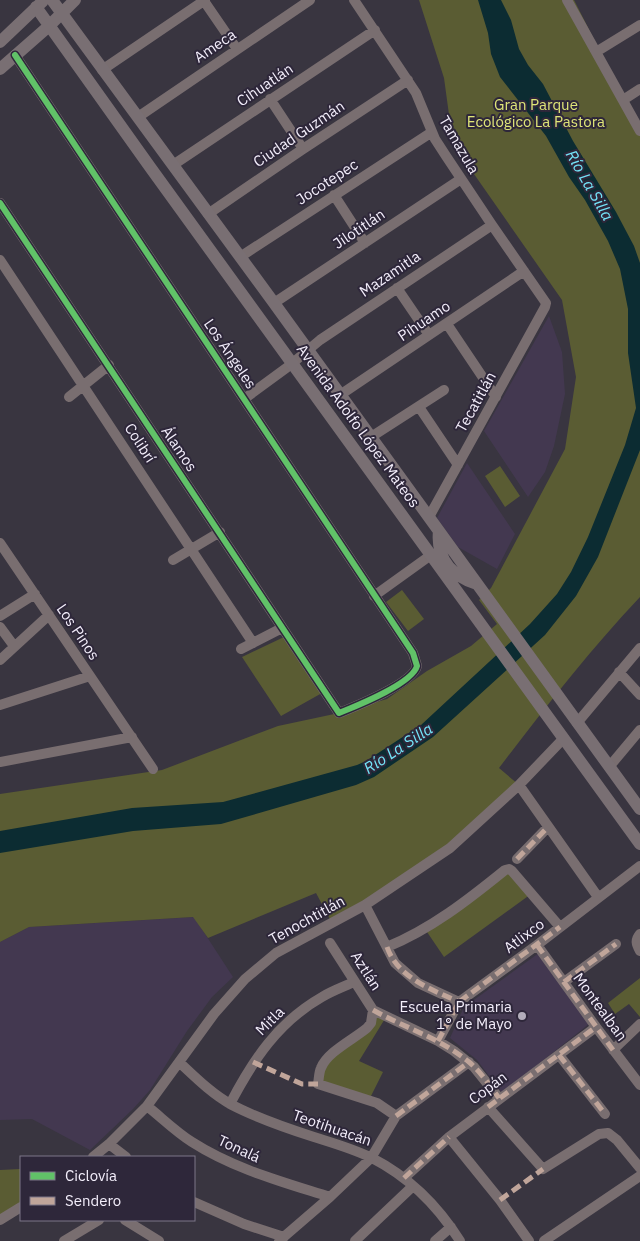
<svg xmlns="http://www.w3.org/2000/svg" width="640" height="1241" viewBox="0 0 640 1241" font-family="'IBM Plex Sans',sans-serif">
	<style>
		.built { fill: #433850 }
		.green { fill: #5a5c33 }
		.water { fill: #0c2c32 }
		.lines { fill: none; stroke-linecap: round; stroke-linejoin: round }
		.minor { stroke: #796e70; stroke-width: 10 }
		.major { stroke: #796f73; stroke-width: 12 }
		.quiet { stroke: #c0a59a; stroke-width: 5; stroke-dasharray: 10 5; stroke-linecap: butt }
		.cycleway-casing { stroke: #2e273a; stroke-width: 9 }
		.cycleway { stroke: #61c268; stroke-width: 6 }
		.poi-dot { fill: #b2adba; stroke: #2e273a; stroke-width: 2 }
		.labels { text-anchor: middle; stroke-width: 4; stroke-linejoin: round; paint-order: stroke }
		.street-label { font-size: 15px; fill: #f3eefb; stroke: #2e273a }
		.park-label { font-size: 15px; fill: #dfe578; stroke: #2e273a }
		.poi-label { font-size: 15px; fill: #f3eefb; stroke: #2e273a; text-anchor: end }
		.water-label { font-size: 16px; font-style: italic; fill: #74e4f9; stroke: #2e273a }
	</style>
	<rect width="100%" height="100%" fill="#393540"/>
	<path class="built" d="M 549,316 L 562,352 L 565,394 L 554,446 L 545,472 L 528,497 L 484,431 Z
		M 467,463 L 515,534 L 497,569 L 458,547 L 437,518 Z
		M 194,917 L 233,977 L 212,997 L 187,1031 L 150,1090 L 133,1109 L 90,1150 L 32,1119 L 0,1120 L 0,942 L 29,927 Z
		M 539,953 L 589,1024 L 502,1093 L 477,1060 L 450,1038 L 464,1007 Z"/>
	<path class="green" d="M 419,0 L 574,0 L 640,130 L 640,597 C 589,651 544,709 499,768 L 519,785 L 466,835 L 332,923 L 316,893 L 208,938 L 193,917 L 29,927 L 0,942 L 0,794 L 162,770 L 278,726 L 339,713 L 387,699 L 427,671 L 471,646 L 497,624 L 479,600 L 491,588 L 565,449 L 576,377 L 562,300 L 453,144 L 444,78 Z
		M 500,466 L 520,496 L 505,507 L 485,476 Z
		M 402,590 L 424,619 L 408,631 L 386,602 Z
		M 284,637 L 322,693 L 281,716 L 242,657 Z
		M 505,870 L 531,894 L 444,957 L 425,929 Z
		M 640,978 L 640,1017 L 629,1004 L 615,1014 L 608,1003 Z
		M 373,1010 L 386,1017 L 359,1061 L 383,1072 L 369,1100 L 318,1084 L 320,1068 L 362,1033 Z
		M 21,1169 L 21,1206 L 0,1219 L 0,1170 Z"/>
	<path class="water" d="M 478,0 L 501,0 L 511,20 L 519,49 L 528,65 L 543,84 L 573,141 L 616,212 L 634,246 L 640,263 L 640,450 L 598,557 L 576,596 L 545,635 L 433,737 L 374,777 L 356,785 L 221,824 L 133,831 L 0,853 L 0,831 L 132,808 L 223,802 L 357,765 L 366,761 L 421,725 L 530,624 L 557,594 L 571,572 L 588,537 L 625,445 L 636,408 L 628,353 L 628,309 L 620,269 L 608,241 L 585,200 L 569,177 L 546,136 L 500,77 L 491,54 L 488,33 Z"/>
	<g class="lines">
		<path class="minor" d="M 354,0 L 416,93 L 435,139 L 446,156 L 492,225 L 546,303 L 545,307 L 429,517
			M 567,0 L 640,131
			M 204,1 L 237,49
			M 596,52 L 640,25
			M 102,70 L 205,0
			M 270,99 L 303,149
			M 623,100 L 640,89
			M 138,117 L 310,0
			M 173,165 L 375,30
			M 334,195 L 365,243
			M 0,203 L 339,713 C 356,706 412,684 417,666 L 413,653 L 15,55
			M 208,214 L 303,149 L 408,80
			M 240,257 L 432,132
			M 0,260 L 253,643
			M 397,288 L 429,335
			M 274,303 L 461,179
			M 447,324 L 496,397
			M 340,395 L 524,271
			M 69,397 L 109,365
			M 244,399 L 289,366 L 320,340 L 492,225
			M 419,407 L 458,465
			M 371,437 L 444,390
			M 0,543 L 153,769
			M 173,560 L 220,532
			M 374,596 L 431,555
			M 0,616 L 35,594
			M 0,627 L 14,646
			M 241,649 L 282,628
			M 0,660 L 49,615
			M 619,672 L 640,695
			M 0,705 L 90,676
			M 577,723 L 640,648
			M 0,762 L 132,737
			M 609,767 L 640,730
			M 519,785 L 598,897
			M 517,859 L 548,827
			M 365,905 L 395,963 L 418,983 L 459,1002
			M 640,934 C 635,940 636,944 640,951
			M 330,943 L 373,1010 L 438,1041 L 454,1051 L 474,1067 L 499,1098
			M 537,945 L 596,1027 L 640,1085
			M 387,947 C 431,929 468,900 505,870 L 509,869 L 512,871 L 560,927
			M 564,982 L 616,944
			M 373,1010 L 371,1023 L 367,1028 C 354,1039 327,1052 321,1068 C 319,1072 319,1078 318,1084 L 377,1103 L 396,1116
			M 438,1041 L 459,1002 L 537,945 L 640,866
			M 613,1050 L 640,1024
			M 559,1055 L 605,1114
			M 179,1062 C 195,1077 212,1094 232,1105 C 259,1119 286,1128 314,1137 C 333,1143 354,1149 372,1158 C 409,1177 438,1206 460,1241
			M 230,1104 C 253,1060 278,1022 322,997 C 332,991 343,987 354,982
			M 147,1106 C 162,1118 176,1132 192,1142 C 234,1169 283,1182 330,1197
			M 488,1107 L 543,1169 L 599,1134 L 608,1133 L 617,1140 L 640,1168
			M 449,1137 L 500,1200 L 529,1241
			M 109,1144 L 126,1157
			M 93,1157 L 109,1144 L 147,1106 L 214,1014 L 245,979 L 276,953 L 365,905 L 450,848 L 519,785 L 564,738
			M 404,1178 L 449,1137 L 596,1027
			M 194,1202 L 244,1224 L 284,1237
			M 0,1220 L 21,1207
			M 125,1220 L 159,1241
			M 64,1241 L 99,1220
			M 279,1241 L 330,1197 L 371,1158 L 396,1116 L 469,1062
			M 355,1241 L 413,1186
			M 435,1241 L 451,1227
			M 544,1241 L 640,1176"/>
		<path class="major" d="M 52,0 L 274,303 L 640,809
			M 36,7 L 150,167 L 640,844
			M 0,42 L 42,2
			M 0,69 L 49,26 L 75,0
			M 439,531 C 436,559 452,576 477,584"/>
		<path class="quiet" d="M 517,859 L 548,827
			M 537,945 L 613,1050
			M 387,947 C 398,978 431,989 459,1002
			M 564,982 L 616,944
			M 373,1010 C 405,1028 440,1038 469,1062 C 481,1072 490,1086 499,1098
			M 438,1041 L 459,1002 L 560,927
			M 559,1055 L 605,1114
			M 253,1062 L 302,1084 L 318,1084
			M 488,1107 L 596,1027
			M 396,1116 L 469,1062
			M 404,1178 L 449,1137
			M 500,1200 L 543,1169"/>
		<defs>
			<path id="cycleway" d="M 0,203 L 339,713 C 356,706 412,684 417,666 L 413,653 L 15,55"/>
		</defs>
		<use href="#cycleway" class="cycleway-casing"/>
		<use href="#cycleway" class="cycleway"/>
	</g>
	<circle class="poi-dot" cx="522" cy="1016" r="5"/>
	<g class="labels">
		<g class="street-label">
			<text transform="translate(215 46) rotate(-34)" y="5">Ameca</text>
			<text transform="translate(265 85) rotate(-34)" y="5">Cihuatlán</text>
			<text transform="translate(299 134) rotate(-34)" y="5">Ciudad Guzmán</text>
			<text transform="translate(459 145) rotate(60)" y="5">Tamazula</text>
			<text transform="translate(327 182) rotate(-33)" y="5">Jocotepec</text>
			<text transform="translate(359 229) rotate(-34)" y="5">Jilotitlán</text>
			<text transform="translate(390 274) rotate(-34)" y="5">Mazamitla</text>
			<text transform="translate(424 321) rotate(-34)" y="5">Pihuamo</text>
			<text transform="translate(230 354) rotate(56)" y="5">Los Ángeles</text>
			<text transform="translate(476 402) rotate(-61)" y="5">Tecatitlán</text>
			<text transform="translate(358 426) rotate(54)" y="5">Avenida Adolfo López Mateos</text>
			<text transform="translate(140 443) rotate(57)" y="5">Colibrí</text>
			<text transform="translate(179 449) rotate(56)" y="5">Álamos</text>
			<text transform="translate(78 632) rotate(56)" y="5">Los Pinos</text>
			<text transform="translate(307 920) rotate(-29)" y="5">Tenochtitlán</text>
			<text transform="translate(524 936) rotate(-37)" y="5">Atlixco</text>
			<text transform="translate(366 971) rotate(57)" y="5">Aztlán</text>
			<text transform="translate(600 1007) rotate(54)" y="5">Montealban</text>
			<text transform="translate(270 1021) rotate(-45)" y="5">Mitla</text>
			<text transform="translate(488 1088) rotate(-37)" y="5">Copán</text>
			<text transform="translate(332 1128) rotate(19)" y="5">Teotihuacán</text>
			<text transform="translate(239 1149) rotate(25)" y="5">Tonalá</text>
		</g>
		<g class="park-label">
			<text x="536" y="110">Gran Parque<tspan x="536" dy="17">Ecológico La Pastora</tspan></text>
		</g>
		<g class="poi-label">
			<text x="512" y="1012">Escuela Primaria<tspan x="512" dy="17">1° de Mayo</tspan></text>
		</g>
		<g class="water-label">
			<text transform="translate(590 185) rotate(60)" y="6">Río La Silla</text>
			<text transform="translate(398 748) rotate(-33)" y="6">Río La Silla</text>
		</g>
	</g>
	<rect x="20" y="1156" width="175" height="65" fill="#2e273a" stroke="#7d7787"/>
	<rect x="30" y="1172" width="25" height="8" fill="#61c268" stroke="#7d7787"/>
	<text x="65" y="1181" font-size="15" fill="#f3eefb">Ciclovía</text>
	<rect x="30" y="1197" width="25" height="8" fill="#c0a59a" stroke="#7d7787"/>
	<text x="65" y="1206" font-size="15" fill="#f3eefb">Sendero</text>
</svg>
